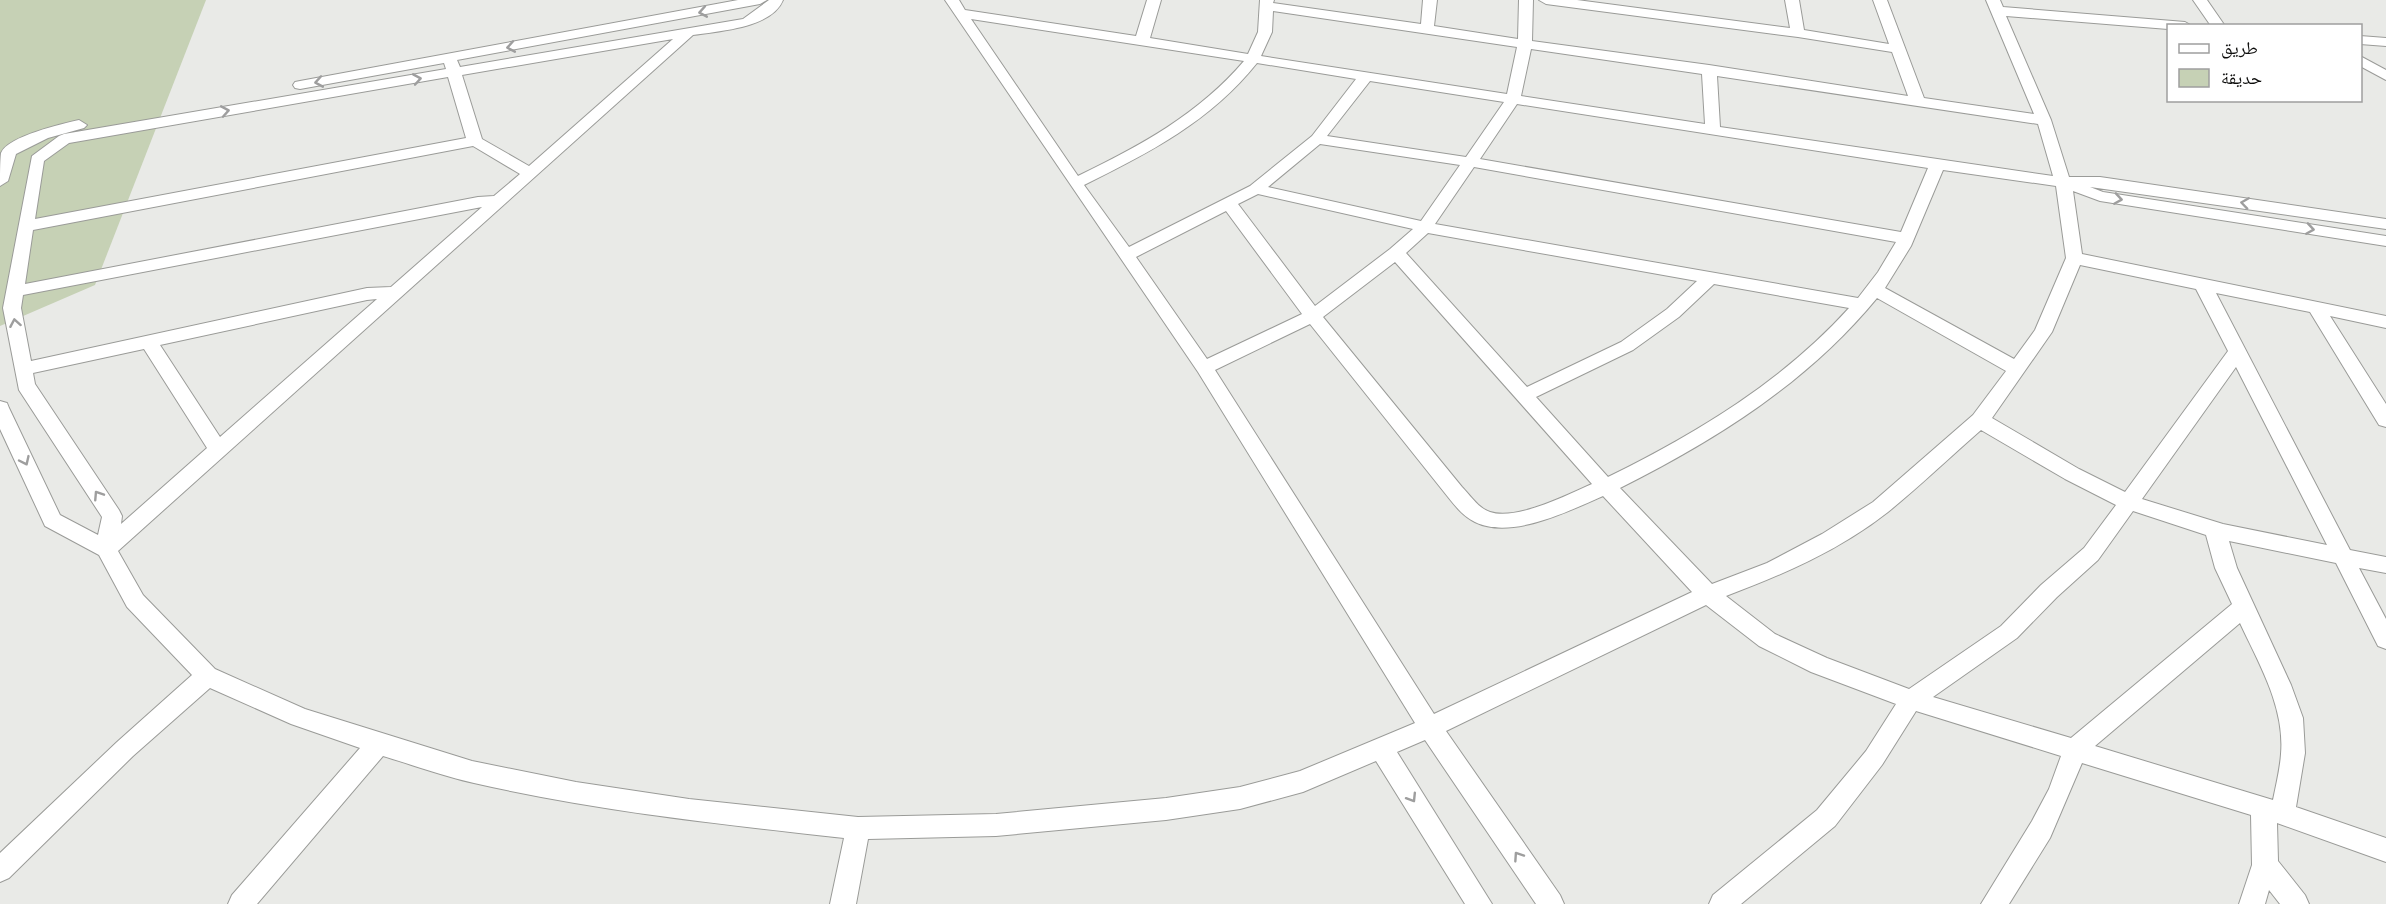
<svg xmlns="http://www.w3.org/2000/svg" width="2386" height="904" viewBox="0 0 2386 904" font-family="Ubuntu,'Noto Naskh Arabic',sans-serif">
	<style>
		.green { fill: #c6d1b5 }
		.lines { fill: none; stroke-linecap: round; stroke-linejoin: round }
		.minor-casing { stroke: #9a9b98; stroke-width: 2 }
		.minor { fill: #fff; fill-rule: evenodd }
		.oneway { stroke: #9e9e9e }
	</style>
	<rect width="100%" height="100%" fill="#e9eae7"/>
	<path class="green" d="M 0,0 L 206,0 L 95,285 L 0,326 Z"/>
	<g class="lines">
		<defs>
			<path id="minor" d="M 738,0 L 767,0 L 760,4 L 457,60 L 460,67 L 743,19 L 769,0 L 783,0 C 772,28 719,31 693,35 L 118,551 L 143,595 L 215,669 L 305,709 L 472,761 L 576,782 L 689,799 L 858,817 L 996,814 L 1166,798 L 1240,787 L 1300,771 L 1415,723 L 1198,372 L 945,0 L 959,0 L 965,10 L 1136,36 L 1147,0 L 1161,0 L 1150,38 L 1248,54 L 1258,32 L 1260,0 L 1274,0 L 1273,3 L 1421,24 L 1423,0 L 1437,0 L 1434,26 L 1518,39 L 1519,0 L 1533,0 L 1532,41 L 1709,65 L 1908,96 L 1892,52 L 1798,37 L 1546,4 L 1539,0 L 1577,0 L 1790,28 L 1785,0 L 1799,0 L 1804,30 L 1889,44 L 1873,0 L 1887,0 L 1924,98 L 2034,114 L 1986,0 L 2000,0 L 2003,7 L 2185,22 L 2192,26 L 2168,26 L 2168,29 L 2006,16 L 2051,120 L 2069,177 L 2100,177 L 2386,219 L 2386,229 L 2090,187 L 2103,192 L 2386,236 L 2386,246 L 2100,201 L 2073,191 L 2082,254 L 2386,316 L 2386,328 L 2330,316 L 2386,404 L 2386,427 L 2379,425 L 2310,312 L 2216,293 L 2350,550 L 2386,557 L 2386,573 L 2359,568 L 2386,619 L 2386,649 L 2378,646 L 2336,563 L 2229,541 L 2237,568 L 2291,685 L 2303,718 L 2305,753 L 2296,807 L 2386,838 L 2386,862 L 2277,823 L 2278,861 L 2305,895 L 2309,904 L 2280,904 L 2269,890 L 2265,904 L 2239,904 L 2252,865 L 2251,815 L 2082,763 L 2050,838 L 2009,904 L 1981,904 L 2032,821 L 2049,789 L 2061,756 L 1916,711 L 1882,765 L 1835,826 L 1741,904 L 1709,904 L 1713,895 L 1817,810 L 1866,751 L 1896,704 L 1811,672 L 1759,646 L 1706,605 L 1446,731 L 1560,895 L 1564,904 L 1536,904 L 1425,740 L 1397,752 L 1492,904 L 1465,904 L 1376,761 L 1303,792 L 1240,809 L 1166,820 L 996,836 L 868,839 L 856,904 L 830,904 L 844,838 C 720,824 596,811 474,783 C 443,776 413,765 383,756 L 257,904 L 228,904 L 232,895 L 360,748 L 291,724 L 210,688 L 133,756 L 9,878 L 0,882 L 0,853 L 117,742 L 192,675 L 127,607 L 99,555 L 45,526 L 0,429 L 0,401 L 7,403 L 9,408 L 60,515 L 98,535 L 102,517 L 19,390 L 3,308 L 32,156 L 59,136 L 64,134 L 446,69 L 444,63 L 300,89 L 295,88 L 293,85 L 295,82 L 300,81 ZM 1273,11 L 1517,47 L 1507,94 L 1261,56 L 1272,32 ZM 971,19 L 1244,61 C 1199,114 1140,146 1078,176 ZM 673,39 L 529,166 L 482,139 L 462,75 ZM 1531,49 L 1702,74 L 1705,124 L 1521,96 ZM 1257,63 L 1356,79 L 1312,136 L 1250,186 L 1129,247 L 1084,185 C 1149,153 1211,121 1257,63 ZM 1717,76 L 2038,124 L 2053,176 L 1720,127 ZM 448,77 L 466,138 L 35,219 L 44,161 L 69,143 ZM 1370,81 L 1504,102 L 1466,157 L 1327,136 ZM 1517,104 L 1928,168 L 1901,232 L 1480,159 ZM 1320,144 L 1460,165 L 1421,221 L 1268,187 ZM 473,146 L 520,174 L 494,196 L 478,197 L 25,284 L 33,230 ZM 1474,167 L 1896,242 L 1878,272 L 1858,298 L 1435,224 ZM 1943,170 L 2056,186 L 2066,258 L 2035,330 L 2014,359 L 1885,288 L 1911,246 ZM 1258,194 L 1413,229 L 1390,249 L 1315,306 L 1238,204 ZM 482,207 L 391,287 L 367,288 L 31,361 L 21,308 L 23,295 ZM 1226,211 L 1302,314 L 1207,359 L 1136,257 ZM 1428,233 L 1697,281 L 1667,309 L 1621,342 L 1527,387 L 1406,253 ZM 1395,262 L 1592,484 C 1567,495 1516,521 1490,512 C 1478,508 1470,495 1462,487 L 1323,317 ZM 2080,265 L 2196,289 L 2228,351 L 2125,492 L 2079,469 L 1992,418 L 2052,332 ZM 1714,284 L 1849,308 C 1782,382 1697,433 1608,477 L 1536,397 L 1633,350 L 1679,317 ZM 1877,298 L 2006,371 L 1973,415 L 1873,502 L 1822,534 L 1767,563 L 1712,584 L 1620,488 C 1716,440 1807,383 1877,298 ZM 377,299 L 220,437 L 160,345 L 367,300 ZM 1310,324 L 1448,497 C 1456,507 1464,517 1475,522 C 1511,540 1569,511 1603,496 L 1692,592 L 1434,714 L 1215,370 ZM 144,349 L 207,448 L 121,524 L 122,516 L 119,510 L 35,384 L 33,373 ZM 2236,367 L 2327,545 L 2223,524 L 2142,499 ZM 1981,430 L 2065,479 L 2116,505 L 2084,548 L 2041,585 L 2001,626 L 1909,689 L 1827,658 L 1775,634 L 1726,596 C 1782,575 1840,550 1888,512 C 1920,486 1950,457 1981,430 ZM 2133,511 L 2206,535 L 2215,568 L 2232,604 L 2071,738 L 1933,697 L 2017,638 L 2057,597 L 2098,560 ZM 2240,623 C 2259,664 2285,707 2281,754 C 2280,769 2276,785 2273,800 L 2095,746 Z
				M 2193,0 L 2207,0 L 2225,26 L 2211,26 Z
				M 2360,36 L 2386,38 L 2386,46 L 2360,44 Z
				M 2360,56 L 2386,70 L 2386,80 L 2360,66 Z
				M 79,120 L 87,125 L 84,128 L 48,138 L 16,154 L 8,181 L 0,186 C 0,176 0,161 1,153 C 8,136 62,124 79,120 Z"/>
		</defs>
		<use href="#minor" class="minor-casing"/>
		<use href="#minor" class="minor"/>
	</g>
	<defs><path id="oneway-chevron" d="M-2-3.5L2.5 0L-2 3.5" fill="none" stroke-width="1.6" stroke-linecap="round" stroke-linejoin="round" transform="scale(1.5)"/></defs>
	<g class="oneway">
		<use href="#oneway-chevron" transform="translate(703 12) rotate(170)"/>
		<use href="#oneway-chevron" transform="translate(511 47) rotate(170)"/>
		<use href="#oneway-chevron" transform="translate(417 79) rotate(-10)"/>
		<use href="#oneway-chevron" transform="translate(319 82) rotate(170)"/>
		<use href="#oneway-chevron" transform="translate(225 111) rotate(-10)"/>
		<use href="#oneway-chevron" transform="translate(2118 199) rotate(9)"/>
		<use href="#oneway-chevron" transform="translate(2245 203) rotate(-172)"/>
		<use href="#oneway-chevron" transform="translate(2310 229) rotate(9)"/>
		<use href="#oneway-chevron" transform="translate(15 323) rotate(-100)"/>
		<use href="#oneway-chevron" transform="translate(25 461) rotate(65)"/>
		<use href="#oneway-chevron" transform="translate(98 495) rotate(-123)"/>
		<use href="#oneway-chevron" transform="translate(1412 798) rotate(58)"/>
		<use href="#oneway-chevron" transform="translate(1518 856) rotate(-124)"/>
	</g>
	<rect x="2167" y="24" width="195" height="78" fill="#ffffff" stroke="#9e9e9e" stroke-width="1.5"/>
	<rect x="2179" y="44" width="30" height="9" fill="#ffffff" stroke="#9e9e9e" stroke-width="1.5"/>
	<text x="2221" y="54" font-size="18" fill="#0d0d0c">طريق</text>
	<rect x="2179" y="69" width="30" height="18" fill="#c6d1b5" stroke="#9e9e9e" stroke-width="1.5"/>
	<text x="2221" y="84" font-size="18" fill="#0d0d0c">حديقة</text>
</svg>
